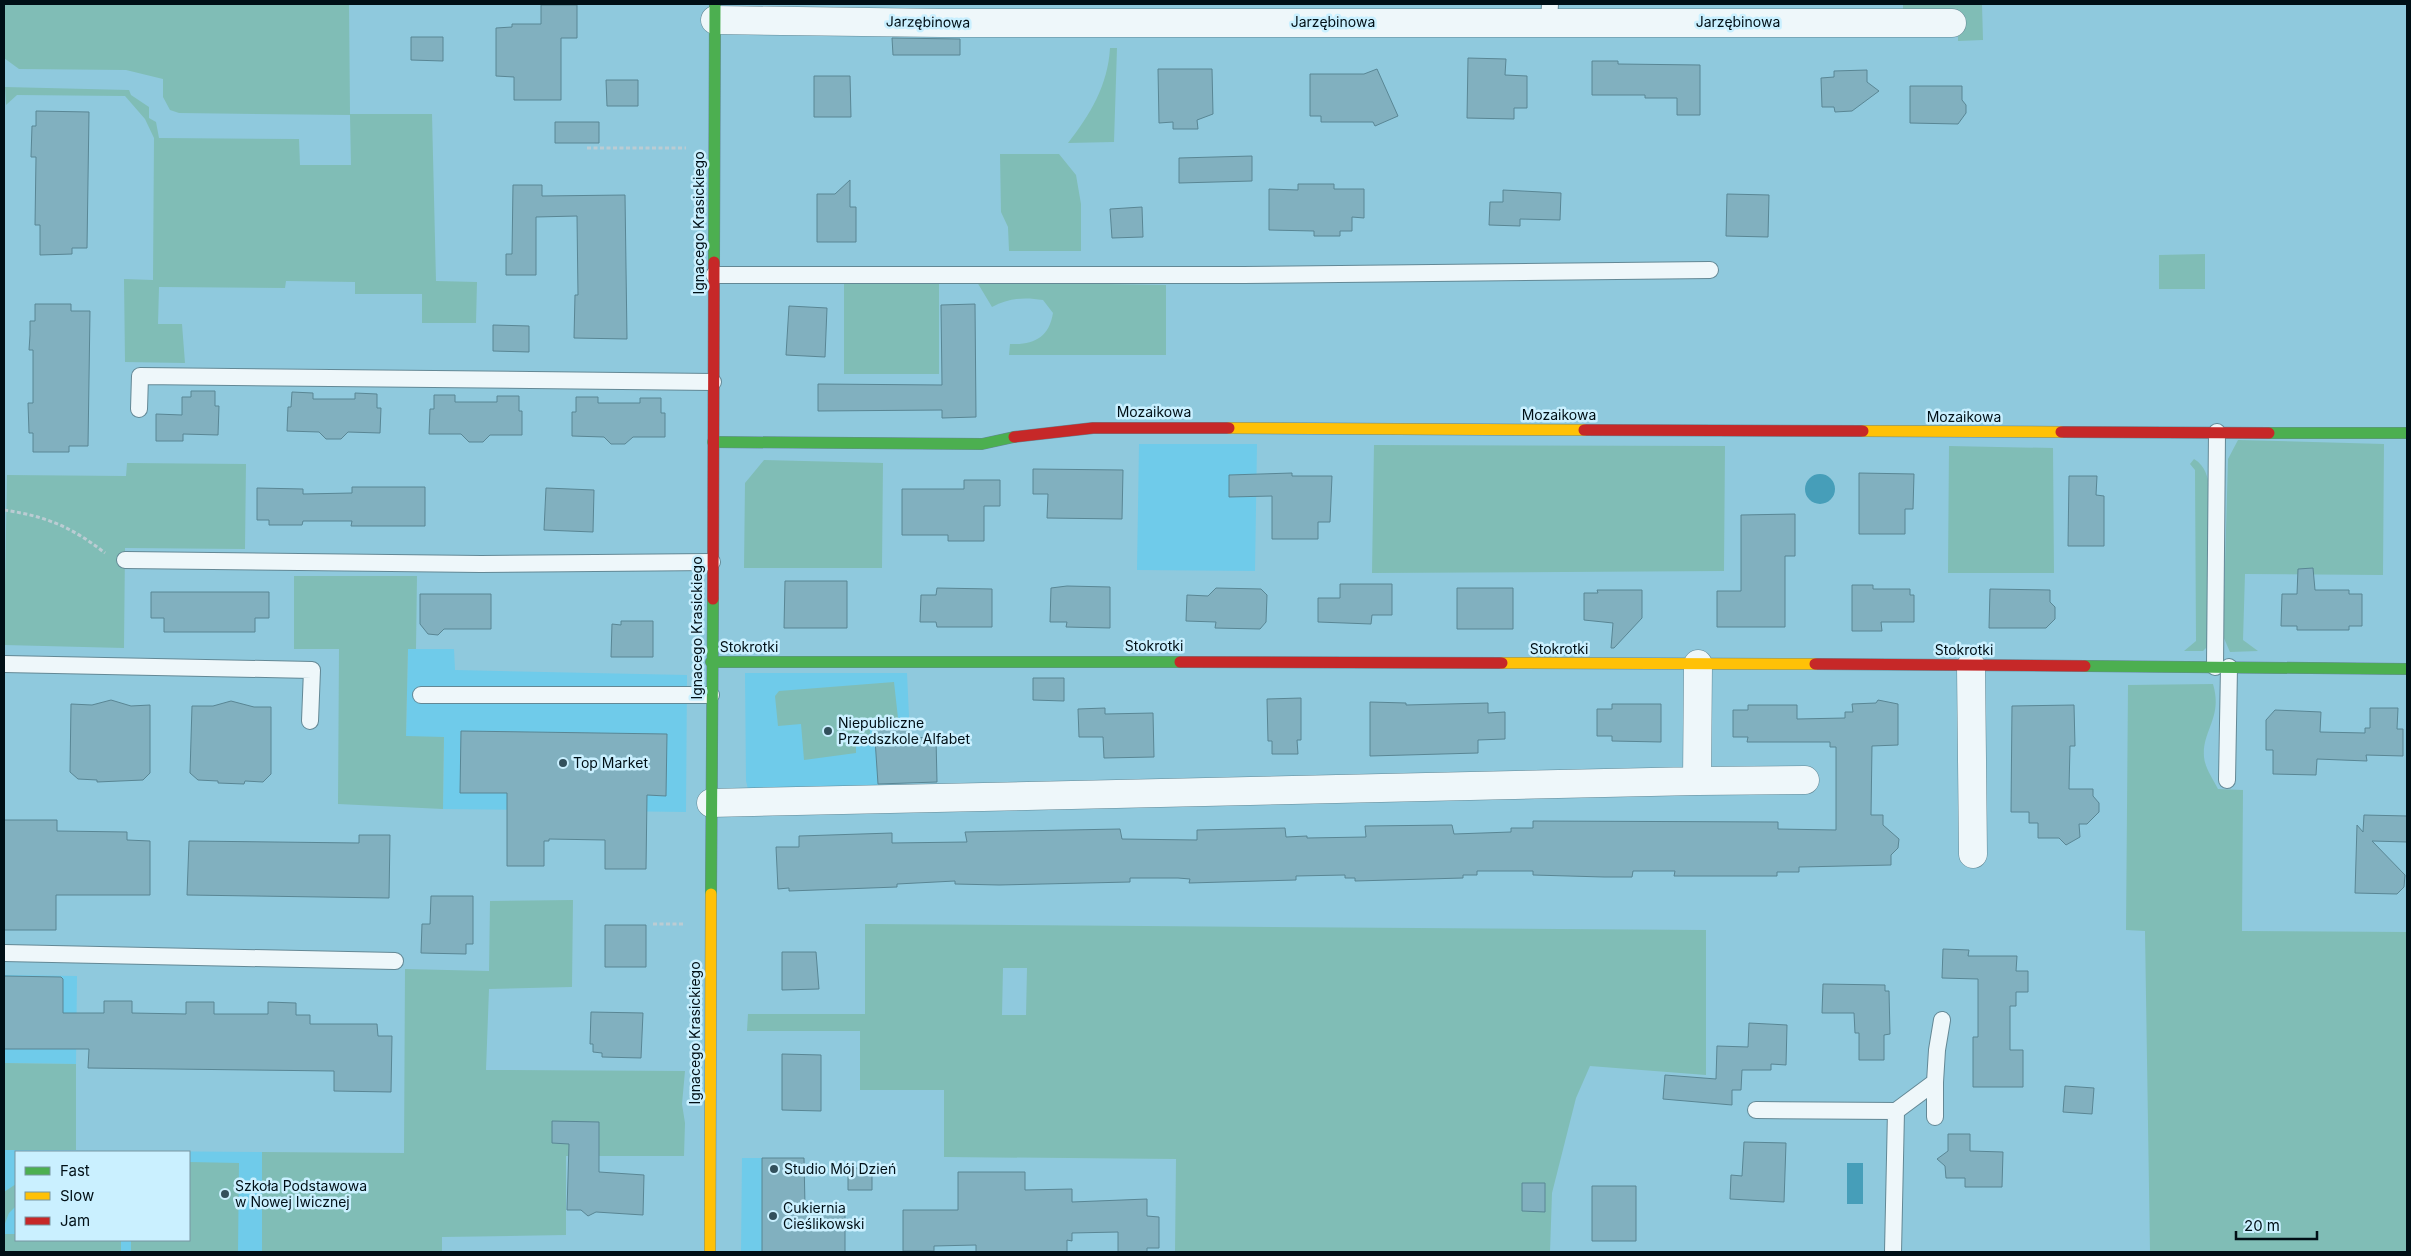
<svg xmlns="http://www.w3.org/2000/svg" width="2411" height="1256" viewBox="0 0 2411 1256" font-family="Inter,sans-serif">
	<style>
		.built { fill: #6fcbea; fill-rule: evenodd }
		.green { fill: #80bdb6; fill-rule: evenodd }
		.water { fill: #469eb9 }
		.building { fill: #81b0bf; stroke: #598694 }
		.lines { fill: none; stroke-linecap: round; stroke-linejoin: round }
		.lane-casing { stroke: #638895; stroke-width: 18 }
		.street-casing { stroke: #638895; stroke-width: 29 }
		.fast-casing { stroke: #638895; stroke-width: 12 }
		.slow-casing { stroke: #638895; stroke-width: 12 }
		.jam-casing { stroke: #638895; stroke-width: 12 }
		.path { stroke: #bbccd3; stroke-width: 3; stroke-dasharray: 4 2.5; stroke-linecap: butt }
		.lane { stroke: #eef7fa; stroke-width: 16 }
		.street { stroke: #eef7fa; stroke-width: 28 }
		.fast { stroke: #4caf50; stroke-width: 11 }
		.slow { stroke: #ffc107; stroke-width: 11 }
		.jam { stroke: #c62828; stroke-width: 11 }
		.poi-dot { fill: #32505c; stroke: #caf0ff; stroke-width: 2 }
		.labels { text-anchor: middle; stroke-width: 5; stroke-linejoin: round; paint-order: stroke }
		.street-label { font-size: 14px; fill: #000f16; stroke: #caf0ff }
		.poi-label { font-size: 14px; fill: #000f16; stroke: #caf0ff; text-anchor: start }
	</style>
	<rect width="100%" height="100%" fill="#8fc9dd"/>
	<path class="built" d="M 1139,444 L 1257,444 L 1255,571 L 1137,570 Z
		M 408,649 L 454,649 L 455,670 L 687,675 L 686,812 L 443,809 L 444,738 L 406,737 Z
		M 745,673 L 907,673 L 910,738 L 878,760 L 878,786 L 749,793 L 746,781 Z
		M 4,975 L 77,976 L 76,1064 L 4,1063 Z
		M 4,1150 L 262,1152 L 262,1252 L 4,1252 ZM 16,1152 L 189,1152 L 189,1240 L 16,1240 Z
		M 742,1158 L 804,1158 L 804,1182 L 795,1252 L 741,1252 Z"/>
	<path class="green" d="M 4,4 L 349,4 L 350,114 L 432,114 L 436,281 L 477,282 L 476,323 L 422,323 L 422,294 L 355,294 L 355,282 L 286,281 L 285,288 L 159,287 L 158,324 L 182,324 L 185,363 L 125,362 L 124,279 L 153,280 L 154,138 L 145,119 L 125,96 L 17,95 L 6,105 L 5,87 L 129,90 L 131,95 L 149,107 L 149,118 L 156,122 L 159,138 L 299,139 L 300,165 L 351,165 L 350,115 L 179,113 L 170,110 L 163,97 L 163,79 L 126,70 L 19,69 L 4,58 Z
		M 1903,4 L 1982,4 L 1983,40 L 1958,41 L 1958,11 L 1903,12 Z
		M 1110,48 L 1117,48 L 1114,142 L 1068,143 C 1090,115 1108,85 1110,48 Z
		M 1000,154 L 1059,154 L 1076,175 L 1081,204 L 1081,251 L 1009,251 L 1008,227 L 1001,212 Z
		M 2205,254 L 2205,289 L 2159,289 L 2159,255 Z
		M 977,282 L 1166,285 L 1166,355 L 1009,355 L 1010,344 C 1033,345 1049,338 1053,313 L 1043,300 C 1024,297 1009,298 992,307 Z
		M 844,283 L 939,283 L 939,374 L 844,374 Z
		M 2238,440 L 2384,444 L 2383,575 L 2245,574 L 2243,640 L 2258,651 L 2230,652 L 2223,636 L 2228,459 Z
		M 1374,445 L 1725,446 L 1724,571 L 1372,573 Z
		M 1949,446 L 2053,448 L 2054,573 L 1948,573 Z
		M 2194,459 C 2206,466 2208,478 2210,491 L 2208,636 L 2207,647 L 2203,651 L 2184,651 L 2196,641 L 2195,470 L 2190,464 Z
		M 764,460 L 883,463 L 882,568 L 744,568 L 745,483 Z
		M 127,463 L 246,464 L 245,549 L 125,548 L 124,648 L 4,645 L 7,475 L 126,476 Z
		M 294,576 L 417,576 L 416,649 L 408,649 L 406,736 L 444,737 L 443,809 L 338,804 L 339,649 L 294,649 Z
		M 894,682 L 898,718 L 870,722 L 870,735 L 856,735 L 856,753 L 804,760 L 801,724 L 778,726 L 775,696 L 779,691 Z
		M 2213,684 C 2223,718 2202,730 2204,757 C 2205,768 2213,779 2218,789 L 2243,790 L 2242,931 L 2407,932 L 2407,1252 L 2150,1252 L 2145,931 L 2126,930 L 2128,685 Z
		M 573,900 L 572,987 L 489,989 L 486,1070 L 685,1071 L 682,1104 L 685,1123 L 684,1156 L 566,1156 L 566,1235 L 442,1237 L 442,1252 L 262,1252 L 262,1152 L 404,1153 L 405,969 L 489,971 L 490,901 Z
		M 865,924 L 1706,930 L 1706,1075 L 1590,1066 L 1576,1098 L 1552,1193 L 1550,1252 L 1175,1252 L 1176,1159 L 944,1157 L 944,1090 L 860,1090 L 860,1031 L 747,1031 L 748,1014 L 865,1014 ZM 1003,968 L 1027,968 L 1026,1015 L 1002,1015 Z
		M 4,1063 L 76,1064 L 76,1150 L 4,1150 Z
		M 189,1162 L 239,1163 L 238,1252 L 131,1252 L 131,1240 L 189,1240 Z
		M 16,1184 L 16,1206 L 9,1213 L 4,1226 L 4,1192 Z
		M 4,1234 L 16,1234 L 16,1240 L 121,1240 L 121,1252 L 4,1252 Z"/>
	<path class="water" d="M1805 489a15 15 0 1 1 30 0a15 15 0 1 1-30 0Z
		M 1847,1163 L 1863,1163 L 1863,1204 L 1847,1204 Z"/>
	<path class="building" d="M 541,5 L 577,5 L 577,38 L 561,38 L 561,100 L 514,100 L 514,77 L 496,76 L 496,28 L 512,27 L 512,24 L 541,24 Z
		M 411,37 L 443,37 L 443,61 L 411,60 Z
		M 892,38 L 960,39 L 960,55 L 893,55 Z
		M 1468,58 L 1506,59 L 1505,75 L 1527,76 L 1527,108 L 1514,108 L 1514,119 L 1467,118 Z
		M 1592,61 L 1618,61 L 1618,64 L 1700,65 L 1700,115 L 1677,115 L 1677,98 L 1645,98 L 1645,95 L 1592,95 Z
		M 1158,69 L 1212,69 L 1213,114 L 1197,120 L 1198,129 L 1173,129 L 1173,122 L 1159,123 Z
		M 1377,69 L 1398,116 L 1375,126 L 1373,122 L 1321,122 L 1321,116 L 1310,116 L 1310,74 L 1364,74 Z
		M 1867,70 L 1867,82 L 1879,91 L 1852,111 L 1835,112 L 1834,107 L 1822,107 L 1821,78 L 1834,77 L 1834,71 Z
		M 814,76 L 850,76 L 851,117 L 814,117 Z
		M 606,80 L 638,80 L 638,106 L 607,106 Z
		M 1910,86 L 1962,86 L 1962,100 L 1966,105 L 1966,113 L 1958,124 L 1910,123 Z
		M 36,111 L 89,112 L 87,248 L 72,248 L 72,254 L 40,255 L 40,225 L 35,225 L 36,157 L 31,157 L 32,126 L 36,126 Z
		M 555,122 L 599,122 L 599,143 L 555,143 Z
		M 1252,156 L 1252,181 L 1179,183 L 1179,158 Z
		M 850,180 L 850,207 L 856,207 L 856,242 L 817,242 L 817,194 L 835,194 Z
		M 1298,184 L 1334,184 L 1334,189 L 1364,189 L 1364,218 L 1352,217 L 1352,231 L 1340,231 L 1340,236 L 1314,236 L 1314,231 L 1269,230 L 1269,189 L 1298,190 Z
		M 513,185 L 542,185 L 542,196 L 625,195 L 627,339 L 574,338 L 575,295 L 578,295 L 577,216 L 536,217 L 536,275 L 506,275 L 506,254 L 512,254 Z
		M 1503,190 L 1561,193 L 1560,220 L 1520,219 L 1520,226 L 1489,225 L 1490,202 L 1503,202 Z
		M 1727,194 L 1769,195 L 1768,237 L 1726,236 Z
		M 1142,207 L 1143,237 L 1112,238 L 1110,209 Z
		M 35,304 L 71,304 L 71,311 L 90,311 L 88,446 L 69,446 L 69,452 L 33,452 L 33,433 L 29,433 L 28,403 L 33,403 L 33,350 L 29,350 L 30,335 L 30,321 L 35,321 Z
		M 975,304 L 976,417 L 942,418 L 942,410 L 818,411 L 818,384 L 942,385 L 941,305 Z
		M 789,306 L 827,308 L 825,357 L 786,355 Z
		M 493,325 L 529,326 L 529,352 L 493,351 Z
		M 191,391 L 215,391 L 215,406 L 219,406 L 218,435 L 183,434 L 183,441 L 156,441 L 156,414 L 182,415 L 182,397 L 191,397 Z
		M 292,392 L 313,393 L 313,399 L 355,399 L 355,393 L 377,394 L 377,408 L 381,408 L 380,433 L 348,432 L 341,439 L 326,439 L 319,432 L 287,431 L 288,407 L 291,407 Z
		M 434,395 L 455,395 L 455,402 L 497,402 L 497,396 L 519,396 L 519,411 L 522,411 L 522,435 L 490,435 L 483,442 L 469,442 L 461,434 L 429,434 L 430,409 L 434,409 Z
		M 576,397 L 598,397 L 598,403 L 640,403 L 640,398 L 661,398 L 661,413 L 665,413 L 665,437 L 633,437 L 625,444 L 611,444 L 604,437 L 572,436 L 572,412 L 576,412 Z
		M 1033,469 L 1123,470 L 1122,519 L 1047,518 L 1048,494 L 1033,494 Z
		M 1292,473 L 1292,476 L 1332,476 L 1330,522 L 1318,522 L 1318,539 L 1272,539 L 1272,496 L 1229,497 L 1229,475 Z
		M 1859,473 L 1914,474 L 1913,509 L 1905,509 L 1905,534 L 1859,534 Z
		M 2069,476 L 2097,476 L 2096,495 L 2104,496 L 2104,546 L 2068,546 Z
		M 964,480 L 1000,480 L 1000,506 L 984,506 L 984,541 L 948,541 L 948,535 L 902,535 L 902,489 L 964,489 Z
		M 352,487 L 425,487 L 425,526 L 351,526 L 352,521 L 303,521 L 302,525 L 269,525 L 269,520 L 257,520 L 257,488 L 303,489 L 303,494 L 352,493 Z
		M 546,488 L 594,490 L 593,532 L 544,530 Z
		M 1795,514 L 1795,556 L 1785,556 L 1785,627 L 1717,627 L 1717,591 L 1741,591 L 1741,515 Z
		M 2313,568 L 2315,590 L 2349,590 L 2349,594 L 2362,594 L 2362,626 L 2349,626 L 2349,630 L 2297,630 L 2297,626 L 2281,626 L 2282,594 L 2297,594 L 2298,569 Z
		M 785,581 L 847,581 L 847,628 L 784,628 Z
		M 1340,584 L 1392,584 L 1392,615 L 1372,615 L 1371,624 L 1318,622 L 1318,598 L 1340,598 Z
		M 1852,585 L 1873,585 L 1873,589 L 1910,589 L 1910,595 L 1914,595 L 1914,622 L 1881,622 L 1882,631 L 1852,631 Z
		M 1067,586 L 1110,587 L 1110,628 L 1066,627 L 1067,622 L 1050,622 L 1051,588 Z
		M 937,588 L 992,589 L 992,627 L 937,627 L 936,622 L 920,622 L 921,595 L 936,595 Z
		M 1216,588 L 1261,589 L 1267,595 L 1266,622 L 1260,629 L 1215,628 L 1216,622 L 1186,621 L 1187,595 L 1208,596 Z
		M 1457,588 L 1513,588 L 1513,629 L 1457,629 Z
		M 1990,589 L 2050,590 L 2050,602 L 2055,607 L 2055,619 L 2046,628 L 1989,628 Z
		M 1597,590 L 1642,590 L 1642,618 L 1614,648 L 1611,648 L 1613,623 L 1584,620 L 1584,593 L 1598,593 Z
		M 151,592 L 269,592 L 269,618 L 255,618 L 255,632 L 164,632 L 164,618 L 151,618 Z
		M 420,594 L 491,594 L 491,629 L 444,629 L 438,635 L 428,634 L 420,624 Z
		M 621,621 L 653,621 L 653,657 L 611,657 L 612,624 L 621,625 Z
		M 1033,678 L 1064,678 L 1064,701 L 1033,700 Z
		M 1301,698 L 1301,740 L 1297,740 L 1298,754 L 1272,754 L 1272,741 L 1268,741 L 1267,699 Z
		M 111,700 L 131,706 L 150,705 L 150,773 L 143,780 L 97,782 L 97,780 L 78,779 L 70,772 L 71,704 L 92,705 Z
		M 1878,700 L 1898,704 L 1898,745 L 1872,746 L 1871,815 L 1883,815 L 1883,825 L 1899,839 L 1898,848 L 1891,855 L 1891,865 L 1799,867 L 1799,872 L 1777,872 L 1777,876 L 1674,876 L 1675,871 L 1633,871 L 1632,877 L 1604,877 L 1533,875 L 1533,871 L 1477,871 L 1477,875 L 1463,875 L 1463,878 L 1355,881 L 1355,878 L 1345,878 L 1345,875 L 1296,876 L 1296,880 L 1189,883 L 1190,879 L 1178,878 L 1130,878 L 1130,882 L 999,885 L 955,884 L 955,881 L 897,884 L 897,887 L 789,891 L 789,888 L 778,889 L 776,847 L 799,847 L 799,836 L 892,833 L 892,843 L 967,842 L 965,832 L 1120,829 L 1122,839 L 1197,840 L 1197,830 L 1285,828 L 1286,837 L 1307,836 L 1307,838 L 1366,837 L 1365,826 L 1452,825 L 1454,834 L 1511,832 L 1511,828 L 1533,828 L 1533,821 L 1778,822 L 1778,829 L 1836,830 L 1836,747 L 1830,747 L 1830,742 L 1747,742 L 1748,737 L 1733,737 L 1733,710 L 1748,710 L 1748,705 L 1797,705 L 1797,719 L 1845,718 L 1845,712 L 1853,712 L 1852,704 L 1876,703 Z
		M 231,701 L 254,707 L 271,707 L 271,774 L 263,782 L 245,781 L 244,784 L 218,783 L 218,781 L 198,780 L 190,773 L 192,706 L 213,706 Z
		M 1370,702 L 1406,703 L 1406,705 L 1488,703 L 1488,713 L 1505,712 L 1505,739 L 1478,740 L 1478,753 L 1370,756 Z
		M 1612,704 L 1661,704 L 1661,742 L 1612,741 L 1612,736 L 1597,736 L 1597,709 L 1612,709 Z
		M 2074,705 L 2075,746 L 2070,746 L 2069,789 L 2093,789 L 2093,796 L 2099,803 L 2099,812 L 2087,824 L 2079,824 L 2080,837 L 2066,845 L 2059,838 L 2038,838 L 2038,823 L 2029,823 L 2029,812 L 2011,812 L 2012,706 Z
		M 1105,708 L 1105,714 L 1153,713 L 1154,757 L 1104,758 L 1103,737 L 1079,737 L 1078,709 Z
		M 2370,708 L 2398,708 L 2397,729 L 2403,729 L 2403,756 L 2366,755 L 2367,761 L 2317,759 L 2316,775 L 2273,774 L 2273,750 L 2266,750 L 2266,720 L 2275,710 L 2321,712 L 2320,732 L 2365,733 L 2365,728 L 2370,728 Z
		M 909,723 L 910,738 L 936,737 L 937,782 L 878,784 L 874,724 Z
		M 461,731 L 667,734 L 666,796 L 647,795 L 646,869 L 605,869 L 605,840 L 549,839 L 549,841 L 544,841 L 544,866 L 507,866 L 507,793 L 460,793 Z
		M 2364,815 L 2407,816 L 2407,842 L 2372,841 L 2405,875 L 2404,887 L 2397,894 L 2355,893 L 2357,825 L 2363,832 Z
		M 4,820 L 57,820 L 57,831 L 127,832 L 127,840 L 150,841 L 150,895 L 56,895 L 56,930 L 4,930 Z
		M 359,835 L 390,835 L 389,898 L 187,895 L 189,841 L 359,843 Z
		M 431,896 L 473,896 L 473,944 L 466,944 L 466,954 L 421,953 L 422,924 L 430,924 Z
		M 605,925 L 646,925 L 646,967 L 605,967 Z
		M 1943,949 L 1969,950 L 1968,956 L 2017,956 L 2016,971 L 2028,971 L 2028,992 L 2016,992 L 2016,1006 L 2010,1006 L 2010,1050 L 2023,1050 L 2023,1087 L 1973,1087 L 1973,1037 L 1978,1037 L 1978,979 L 1942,978 Z
		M 782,952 L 816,952 L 819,989 L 782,990 Z
		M 4,976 L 61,977 L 63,979 L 63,1013 L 104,1013 L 104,1001 L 132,1001 L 132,1013 L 186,1014 L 186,1002 L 214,1002 L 214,1014 L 268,1014 L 268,1002 L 296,1003 L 296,1015 L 310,1015 L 310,1024 L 377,1024 L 378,1036 L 392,1036 L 391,1092 L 334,1091 L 334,1071 L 88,1068 L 89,1049 L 4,1049 Z
		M 1823,984 L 1885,985 L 1885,991 L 1889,991 L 1890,1034 L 1884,1035 L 1884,1060 L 1859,1060 L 1859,1033 L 1855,1033 L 1854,1013 L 1822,1013 Z
		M 591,1012 L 643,1013 L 641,1058 L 602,1057 L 602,1053 L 593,1052 L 593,1044 L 590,1044 Z
		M 1749,1023 L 1787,1025 L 1786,1065 L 1771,1064 L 1771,1070 L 1742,1070 L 1741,1090 L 1732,1090 L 1732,1105 L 1663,1099 L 1665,1075 L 1716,1079 L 1717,1046 L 1748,1047 Z
		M 782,1054 L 821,1055 L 821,1111 L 782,1110 Z
		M 2065,1086 L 2094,1088 L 2092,1114 L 2063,1112 Z
		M 552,1121 L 599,1122 L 599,1172 L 644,1175 L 643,1215 L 596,1212 L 588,1216 L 581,1210 L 567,1210 L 569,1144 L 552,1143 Z
		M 1948,1134 L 1970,1134 L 1970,1151 L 2003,1152 L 2002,1187 L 1965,1187 L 1965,1178 L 1946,1178 L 1945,1166 L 1937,1159 L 1948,1151 Z
		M 1744,1142 L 1786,1143 L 1784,1202 L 1730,1199 L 1731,1175 L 1742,1176 Z
		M 762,1158 L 804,1158 L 805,1206 L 845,1207 L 845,1252 L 762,1252 Z
		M 848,1168 L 872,1168 L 872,1190 L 848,1190 Z
		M 958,1172 L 1025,1172 L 1025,1190 L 1072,1189 L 1072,1202 L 1147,1199 L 1147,1216 L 1159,1217 L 1159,1248 L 1147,1248 L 1147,1252 L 1118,1252 L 1118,1232 L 1072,1233 L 1072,1241 L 1067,1240 L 1067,1252 L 976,1252 L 976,1245 L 934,1246 L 934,1251 L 903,1251 L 903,1210 L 958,1210 Z
		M 1522,1183 L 1545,1183 L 1545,1212 L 1522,1211 Z
		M 1592,1186 L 1636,1186 L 1636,1241 L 1592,1241 Z"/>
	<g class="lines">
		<defs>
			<path id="lane" d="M 1549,21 L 1550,4
				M 714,275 L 1243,275 L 1710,270
				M 139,409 L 140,376 L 713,382
				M 125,560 L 481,564 L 712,562
				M 4,664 L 312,670 L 310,721
				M 2215,667 L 2217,432
				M 421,695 L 711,695
				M 2227,780 L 2229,667
				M 4,953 L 395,961
				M 1756,1110 L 1896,1111 L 1935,1082 L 1937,1050 L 1942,1020
				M 1935,1117 L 1935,1082
				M 1893,1252 L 1896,1111"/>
			<path id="street" d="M 715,20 L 941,23 L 1952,23
				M 1971,666 L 1973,854
				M 1697,781 L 1698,664
				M 711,803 L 1697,781 L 1805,780"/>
			<path id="fast" d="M 714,262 L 715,4
				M 2269,433 L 2407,433
				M 713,442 L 982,444 L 1014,437
				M 711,662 L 1180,662
				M 2085,666 L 2407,669
				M 711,894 L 713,599"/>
			<path id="slow" d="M 1229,428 L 1584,430
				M 1863,431 L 2061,432
				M 1502,663 L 1815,664
				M 710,1252 L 711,894"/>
			<path id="jam" d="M 1584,430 L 1863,431
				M 2061,432 L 2269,433
				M 1014,437 L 1093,428 L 1229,428
				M 713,599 L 714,262
				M 1180,662 L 1502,663
				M 1815,664 L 2085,666"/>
		</defs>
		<use href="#lane" class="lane-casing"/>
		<use href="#street" class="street-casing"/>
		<use href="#fast" class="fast-casing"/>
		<use href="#slow" class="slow-casing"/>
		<use href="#jam" class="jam-casing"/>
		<path class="path" d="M 587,148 L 686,148
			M 4,510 C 45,516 72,527 105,553
			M 653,924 L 685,924"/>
		<use href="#lane" class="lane"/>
		<use href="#street" class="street"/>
		<use href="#fast" class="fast"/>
		<use href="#slow" class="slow"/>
		<use href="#jam" class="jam"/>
	</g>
	<g class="poi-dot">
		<circle cx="828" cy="731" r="5"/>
		<circle cx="563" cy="763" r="5"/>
		<circle cx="774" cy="1169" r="5"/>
		<circle cx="225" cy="1194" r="5"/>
		<circle cx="773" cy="1216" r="5"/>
	</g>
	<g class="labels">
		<g class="street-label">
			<text transform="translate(928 22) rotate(1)" y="5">Jarzębinowa</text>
			<text x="1333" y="27">Jarzębinowa</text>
			<text x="1738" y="27">Jarzębinowa</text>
			<text transform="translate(699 223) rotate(-90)" y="5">Ignacego Krasickiego</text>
			<text x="1154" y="417">Mozaikowa</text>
			<text x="1559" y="420">Mozaikowa</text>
			<text x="1964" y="422">Mozaikowa</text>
			<text transform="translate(697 628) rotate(-90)" y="5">Ignacego Krasickiego</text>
			<text x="1154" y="651">Stokrotki</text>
			<text x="749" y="652">Stokrotki</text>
			<text x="1559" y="654">Stokrotki</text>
			<text x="1964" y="655">Stokrotki</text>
			<text transform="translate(695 1033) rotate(-90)" y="5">Ignacego Krasickiego</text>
		</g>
		<g class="poi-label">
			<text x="838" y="728">Niepubliczne<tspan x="838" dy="16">Przedszkole Alfabet</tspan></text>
			<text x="573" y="768">Top Market</text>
			<text x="784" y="1174">Studio Mój Dzień</text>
			<text x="235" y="1191">Szkoła Podstawowa<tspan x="235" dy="16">w Nowej Iwicznej</tspan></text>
			<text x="783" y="1213">Cukiernia<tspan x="783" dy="16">Cieślikowski</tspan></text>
		</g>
	</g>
	<rect width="2411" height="1256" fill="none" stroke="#000f16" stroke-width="10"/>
	<rect x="15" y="1151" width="175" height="90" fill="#caf0ff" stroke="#7996a2"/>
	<rect x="25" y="1167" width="25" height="8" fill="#4caf50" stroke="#7996a2"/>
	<text x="60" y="1176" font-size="15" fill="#000f16">Fast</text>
	<rect x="25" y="1192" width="25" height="8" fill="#ffc107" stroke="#7996a2"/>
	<text x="60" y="1201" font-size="15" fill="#000f16">Slow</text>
	<rect x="25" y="1217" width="25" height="8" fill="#c62828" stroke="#7996a2"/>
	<text x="60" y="1226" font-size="15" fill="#000f16">Jam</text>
	<path d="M2236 1231v8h81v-8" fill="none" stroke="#000f16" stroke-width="2.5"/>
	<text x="2244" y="1231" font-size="15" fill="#000f16" stroke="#caf0ff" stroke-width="4" paint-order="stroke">20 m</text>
</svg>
